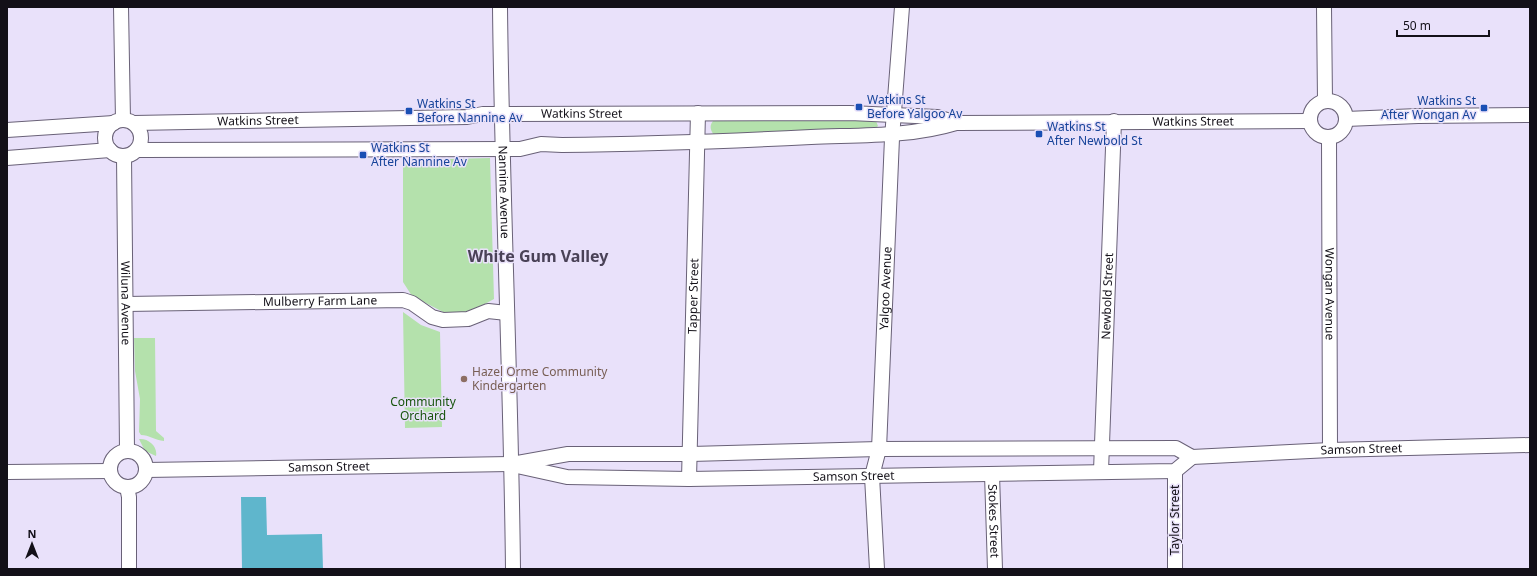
<svg xmlns="http://www.w3.org/2000/svg" width="1537" height="576" viewBox="0 0 1537 576" font-family="'Noto Sans',sans-serif">
	<style>
		.green { fill: #b4e1ac }
		.water { fill: #5fb6cc }
		.lines { fill: none; stroke-linecap: round; stroke-linejoin: round }
		.street-casing { stroke: #696177; stroke-width: 16 }
		.street { stroke: #fff; stroke-width: 14 }
		.transit-dot { fill: #1a4fb4; stroke: #e9e1fa; stroke-width: 1.5 }
		.education-dot { fill: #8d6e63; stroke: #e9e1fa; stroke-width: 1.5 }
		.labels { text-anchor: middle; stroke-width: 3; stroke-linejoin: round; paint-order: stroke }
		.transit-label { font-size: 12px; fill: #164399; stroke: #e9e1fa; text-anchor: start }
		.street-label { font-size: 12px; fill: #131018; stroke: #e9e1fa }
		.education-label { font-size: 12px; fill: #785e54; stroke: #e9e1fa; text-anchor: start }
		.park-label { font-size: 12px; fill: #17540c; stroke: #e9e1fa }
		.district-label { font-size: 16px; font-weight: bold; fill: #4a4257; stroke: #e9e1fa }
	</style>
	<rect width="100%" height="100%" fill="#e9e1fa"/>
	<path class="green" d="M 795,118 L 876,121 L 878,126 L 875,129 L 714,135 C 710,130 709,125 714,120 Z
		M 490,158 L 494,299 L 472,311 L 447,314 L 412,296 L 403,282 L 403,160 Z
		M 403,312 L 421,325 L 440,332 L 442,427 L 405,428 Z
		M 134,338 L 155,338 L 156,431 L 164,438 L 164,441 C 155,440 149,435 141,435 L 139,432 L 140,399 L 135,371 Z
		M 139,439 C 148,438 158,446 156,456 L 145,451 Z"/>
	<path class="water" d="M 241,497 L 266,497 L 267,535 L 322,534 L 323,569 L 242,569 Z"/>
	<g class="lines">
		<defs>
			<g id="street">
				<path d="M 121,7 L 123,120"/>
				<path id="s1" d="M 500,7 C 502,194 511,382 513,569"/>
				<path d="M 1324,7 L 1325,101"/>
				<circle cx="1328" cy="119" r="18"/>
				<path d="M 1346,119 L 1418,116 L 1530,115"/>
				<circle cx="123" cy="138" r="18"/>
				<path id="s2" d="M 134,123 L 467,117 L 483,114 L 850,113 L 937,117 L 956,123"/>
				<path d="M 7,130 L 114,123"/>
				<path id="s3" d="M 1329,138 L 1330,450"/>
				<path id="s4" d="M 137,150 L 520,149 L 541,144 L 562,145 C 645,144 728,141 811,137 C 859,135 910,137 956,123 L 1309,121"/>
				<path id="s5" d="M 124,156 L 127,450"/>
				<path d="M 7,158 L 110,150"/>
				<path id="s6" d="M 126,304 L 403,300 L 412,303 L 432,317 L 443,320 L 468,319 L 488,311 L 507,313"/>
				<circle cx="128" cy="469" r="18"/>
				<path id="s7" d="M 517,466 L 567,477 L 689,479 L 1175,471 L 1192,457"/>
				<path id="s8" d="M 146,470 L 512,464 L 568,454 L 691,454 L 879,449 L 1176,448 L 1192,457 L 1330,450 L 1530,445"/>
				<path id="s9" d="M 1101,471 L 1114,121"/>
				<path d="M 7,472 L 109,471"/>
				<path id="s10" d="M 992,474 L 995,569"/>
				<path id="s11" d="M 689,479 L 698,113"/>
				<path d="M 127,487 L 129,497 L 129,569"/>
				<path id="s12" d="M 877,569 L 872,476 L 879,449 L 892,138 L 902,7"/>
				<path d="M 1175,569 L 1175,471"/>
			</g>
		</defs>
		<use href="#street" class="street-casing"/>
		<use href="#street" class="street"/>
	</g>
	<g class="transit-dot">
		<rect x="855" y="103" width="8" height="8" rx="2"/>
		<rect x="1480" y="104" width="8" height="8" rx="2"/>
		<rect x="405" y="107" width="8" height="8" rx="2"/>
		<rect x="1035" y="130" width="8" height="8" rx="2"/>
		<rect x="359" y="151" width="8" height="8" rx="2"/>
	</g>
	<circle class="education-dot" cx="464" cy="379" r="4"/>
	<g class="labels">
		<g class="transit-label">
			<text x="867" y="104">Watkins St<tspan x="867" dy="14">Before Yalgoo Av</tspan></text>
			<text x="1476" y="105" text-anchor="end">Watkins St<tspan x="1476" dy="14">After Wongan Av</tspan></text>
			<text x="417" y="108">Watkins St<tspan x="417" dy="14">Before Nannine Av</tspan></text>
			<text x="1047" y="131">Watkins St<tspan x="1047" dy="14">After Newbold St</tspan></text>
			<text x="371" y="152">Watkins St<tspan x="371" dy="14">After Nannine Av</tspan></text>
		</g>
		<g class="street-label">
			<text dy="4" stroke="none"><textPath href="#s2" startOffset="448">Watkins Street</textPath></text>
			<text dy="4" stroke="none"><textPath href="#s2" startOffset="124">Watkins Street</textPath></text>
			<text dy="4" stroke="none"><textPath href="#s4" startOffset="1058">Watkins Street</textPath></text>
			<text dy="4" stroke="none"><textPath href="#s1" startOffset="185">Nannine Avenue</textPath></text>
			<text dy="4" stroke="none"><textPath href="#s12" startOffset="282">Yalgoo Avenue</textPath></text>
			<text dy="4" stroke="none"><textPath href="#s3" startOffset="156">Wongan Avenue</textPath></text>
			<text dy="4" stroke="none"><textPath href="#s11" startOffset="183">Tapper Street</textPath></text>
			<text dy="4" stroke="none"><textPath href="#s9" startOffset="175">Newbold Street</textPath></text>
			<text dy="4" stroke="none"><textPath href="#s6" startOffset="194">Mulberry Farm Lane</textPath></text>
			<text dy="4" stroke="none"><textPath href="#s5" startOffset="147">Wiluna Avenue</textPath></text>
			<text dy="4" stroke="none"><textPath href="#s8" startOffset="1219">Samson Street</textPath></text>
			<text dy="4" stroke="none"><textPath href="#s8" startOffset="183">Samson Street</textPath></text>
			<text dy="4" stroke="none"><textPath href="#s7" startOffset="338">Samson Street</textPath></text>
			<text transform="translate(1175 520) rotate(-90)" y="4">Taylor Street</text>
			<text dy="4" stroke="none"><textPath href="#s10" startOffset="47">Stokes Street</textPath></text>
		</g>
		<g class="education-label">
			<text x="472" y="376">Hazel Orme Community<tspan x="472" dy="14">Kindergarten</tspan></text>
		</g>
		<g class="park-label">
			<text x="423" y="406">Community<tspan x="423" dy="14">Orchard</tspan></text>
		</g>
		<g class="district-label">
			<text x="538" y="262">White Gum Valley</text>
		</g>
	</g>
	<rect width="1537" height="576" fill="none" stroke="#131018" stroke-width="16"/>
	<g transform="translate(32 544)" stroke="#e9e1fa" stroke-width="3" paint-order="stroke">
	<path d="M0-3L7 15L0 10L-7 15Z" fill="#131018"/>
	<text y="-6" font-size="11" font-weight="bold" text-anchor="middle" fill="#131018">N</text>
	</g>
	<path d="M1397 30v6h92v-6" fill="none" stroke="#131018" stroke-width="2"/>
	<text x="1403" y="30" font-size="12" fill="#131018" stroke="#e9e1fa" stroke-width="3" paint-order="stroke">50 m</text>
</svg>
